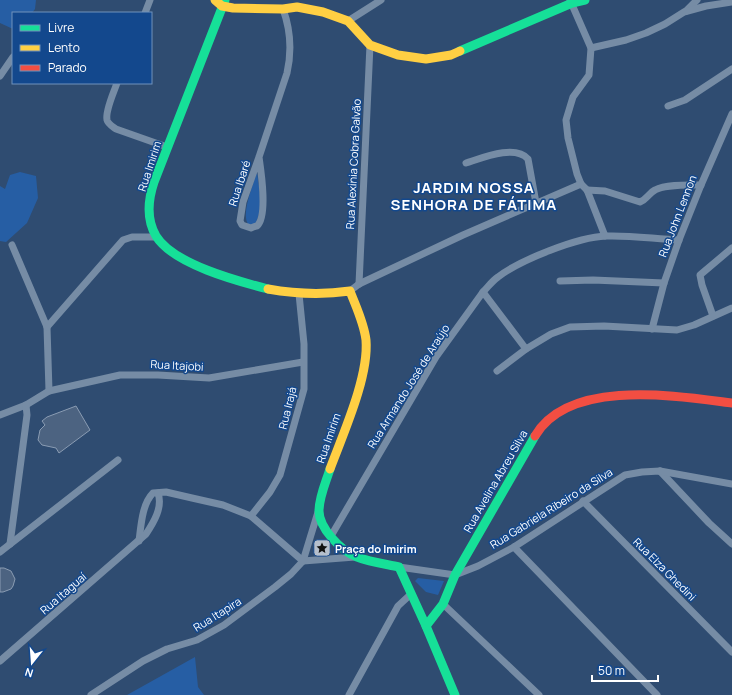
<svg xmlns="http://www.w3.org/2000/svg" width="732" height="695" font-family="Manrope,sans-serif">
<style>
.green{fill:#265ea4}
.building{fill:#4c6381;stroke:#8a9cb3}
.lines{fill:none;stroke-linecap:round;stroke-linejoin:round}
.street{stroke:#768ca5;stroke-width:7}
.fast{stroke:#16e098;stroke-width:9}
.slow{stroke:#ffcf43;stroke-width:9}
.jam{stroke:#f24e42;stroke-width:9}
.labels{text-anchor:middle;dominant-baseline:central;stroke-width:3;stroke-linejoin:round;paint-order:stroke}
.street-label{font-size:11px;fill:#fff;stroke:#13488d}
.poi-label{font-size:11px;font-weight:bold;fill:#fff;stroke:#13488d;text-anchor:start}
.district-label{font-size:15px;font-weight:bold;letter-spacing:1px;fill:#fff;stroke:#13488d}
</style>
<rect width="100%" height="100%" fill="#2f4c71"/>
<g class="green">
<path d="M 0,0 L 36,0 L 35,9 L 32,13 L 13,13 L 13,29 L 0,23 Z"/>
<path d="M 20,172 L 36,176 L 38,198 L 27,223 L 6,242 L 0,241 L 0,186 L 5,189 L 10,175 Z"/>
<path d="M 257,172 C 259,188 264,209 255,224 L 248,224 C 241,214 253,185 257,172 Z"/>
<path d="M 418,578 L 444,581 L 438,595 L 426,592 L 415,581 Z"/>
<path d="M 195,657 L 198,687 L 204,695 L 127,695 Z"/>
</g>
<g class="building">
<path d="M 76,406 L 90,430 L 59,453 L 56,448 L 42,445 L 38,440 L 40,430 L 45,425 L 42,421 L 47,417 Z"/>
<path d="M 0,568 L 4,568 L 11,571 L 15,579 L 13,586 L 11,589 L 3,592 L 0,592 Z"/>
</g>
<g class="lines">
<g class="street">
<path d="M 570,0 L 591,48 L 589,75 L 573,97 L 566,120 L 568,138 L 577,174 L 581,184 L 587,190 L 605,236"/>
<path d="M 686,11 L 697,0"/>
<path d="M 145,13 L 150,0"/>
<path d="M 348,21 L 381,0"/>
<path d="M 591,48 L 626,40 L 646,33 L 665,24 L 684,12 L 706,6 L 732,2"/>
<path d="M 0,76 L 13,57"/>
<path d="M 117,83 C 114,92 105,111 107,120 C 108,124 112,126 116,129 L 167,147"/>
<path d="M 668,106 L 685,100 L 732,69"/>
<path d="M 259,157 C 261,171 268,216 257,226 C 256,226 251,228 251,228 L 242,225 L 240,221 L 243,202 L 259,157 L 287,73 C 292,51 291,31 283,9"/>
<path d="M 466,163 C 482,158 515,144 528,159 L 536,203"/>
<path d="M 587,190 L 605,191 L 640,202 C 647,199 649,193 655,190 C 666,184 688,185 701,185"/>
<path d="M 12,245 L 47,327 L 49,391"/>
<path d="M 560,281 L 593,280 L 664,283"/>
<path d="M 359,284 L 370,45"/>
<path d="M 350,291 L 359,284 L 463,235 L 581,184"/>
<path d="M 483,292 C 488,287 492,281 498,277 C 520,260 578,237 606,236 C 630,235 655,239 679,240"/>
<path d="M 713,316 L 702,285 L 700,275 L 732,248"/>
<path d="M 47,327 L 123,240 L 132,237 L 157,237"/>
<path d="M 652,329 L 664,283 L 679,240 L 701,185 L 732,114"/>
<path d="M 497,371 L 526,349 L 551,334 L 570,327 L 604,326 L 677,330 L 694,325 L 732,308"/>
<path d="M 0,415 L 26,405 L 49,391 L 120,375 L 158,375 L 209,378 L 303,362"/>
<path d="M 660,471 L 709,523 L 732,544"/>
<path d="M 583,501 L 732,652"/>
<path d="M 251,516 L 270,492 L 280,475 L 304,389 L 304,344 L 299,294"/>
<path d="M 331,536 L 436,357 L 483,292 L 526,349"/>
<path d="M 139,541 C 141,526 142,504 153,493 L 166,492 L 192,498 L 223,505 L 251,516 L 303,561"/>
<path d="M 10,544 L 27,415 L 26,405"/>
<path d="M 514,547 L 657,695"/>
<path d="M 0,552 L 118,460"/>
<path d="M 303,561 L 355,557"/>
<path d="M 399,567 L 455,575 L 478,566 L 514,547 L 625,475 L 642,472 L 660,471 L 732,484"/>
<path d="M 443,604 L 539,695"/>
<path d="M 0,661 L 146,534 C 154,522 163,507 158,493"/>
<path d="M 91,695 L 143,661 L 167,649 L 197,640 L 224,625 L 275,587 L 291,574 L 303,561 L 318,512"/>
<path d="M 349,695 L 398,606 L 411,594"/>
</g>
<g class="fast">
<path d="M 225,0 L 154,182 C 148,200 146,219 156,236 C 173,264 237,281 268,289"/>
<path d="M 460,51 L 572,3 L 585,0"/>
<path d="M 330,469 C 326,482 319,497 319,511 C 319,528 341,551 357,557 C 370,562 385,564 399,567 L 426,626 L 455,695"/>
<path d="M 426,626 L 443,604 L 455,575 L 535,436"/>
</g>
<g class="slow">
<path d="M 215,0 L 222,6 L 233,8 L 283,9 L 297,7 L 323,12 L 348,21 L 370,45 L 398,55 L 426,59 L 451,55 L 460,51"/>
<path d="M 268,289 C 296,294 322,295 350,291 C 356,307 364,323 366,340 C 369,377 343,434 330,469"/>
</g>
<path class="jam" d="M 535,436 C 569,378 677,396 732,403"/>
</g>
<defs>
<symbol id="sight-square" viewBox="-11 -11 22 22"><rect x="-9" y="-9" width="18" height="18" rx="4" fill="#b6c0cd" stroke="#13488d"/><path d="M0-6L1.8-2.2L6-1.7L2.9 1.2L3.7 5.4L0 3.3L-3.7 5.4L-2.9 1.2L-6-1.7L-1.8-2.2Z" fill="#111"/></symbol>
</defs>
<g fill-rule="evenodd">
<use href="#sight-square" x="312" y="538" width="20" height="20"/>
</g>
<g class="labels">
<g class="street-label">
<text transform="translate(353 164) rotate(-87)">Rua Alexínia Cobra Galvão</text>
<text transform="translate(149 166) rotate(-72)">Rua Imirim</text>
<text transform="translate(239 183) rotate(-72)">Rua Ibaré</text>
<text transform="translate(677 216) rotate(-69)">Rua John Lennon</text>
<text transform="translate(177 365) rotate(3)">Rua Itajobi</text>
<text transform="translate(408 386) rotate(-58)">Rua Armando José de Araújo</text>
<text transform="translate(287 408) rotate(-76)">Rua Irajá</text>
<text transform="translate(328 438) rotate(-71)">Rua Imirim</text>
<text transform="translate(495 481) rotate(-60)">Rua Avelina Abreu Silva</text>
<text transform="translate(551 508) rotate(-32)">Rua Gabriela Ribeiro da Silva</text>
<text transform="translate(665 569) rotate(45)">Rua Elza Ghedini</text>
<text transform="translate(63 593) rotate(-41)">Rua Itaguaí</text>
<text transform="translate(217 614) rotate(-32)">Rua Itapira</text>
</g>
<g class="poi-label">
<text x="335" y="548">Praça do Imirim</text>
</g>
<g class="district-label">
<text x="474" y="187">JARDIM NOSSA<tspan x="474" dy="17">SENHORA DE FÁTIMA</tspan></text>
</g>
</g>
<rect x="12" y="12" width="140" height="72" fill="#13488d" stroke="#7191bb"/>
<rect x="20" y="25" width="20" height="6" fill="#16e098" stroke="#7191bb"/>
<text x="48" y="32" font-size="12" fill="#ffffff">Livre</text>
<rect x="20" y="45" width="20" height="6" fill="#ffcf43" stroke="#7191bb"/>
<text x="48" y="52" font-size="12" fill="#ffffff">Lento</text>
<rect x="20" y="65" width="20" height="6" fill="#f24e42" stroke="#7191bb"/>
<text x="48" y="72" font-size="12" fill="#ffffff">Parado</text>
<g transform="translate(32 663) rotate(197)" stroke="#13488d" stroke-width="3" paint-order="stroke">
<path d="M0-3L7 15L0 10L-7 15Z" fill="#ffffff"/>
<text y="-6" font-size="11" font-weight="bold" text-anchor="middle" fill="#ffffff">N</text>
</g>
<path d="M592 675v6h66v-6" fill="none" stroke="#ffffff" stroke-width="2"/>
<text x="598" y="675" font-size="12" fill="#ffffff" stroke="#13488d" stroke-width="3" paint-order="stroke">50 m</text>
</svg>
